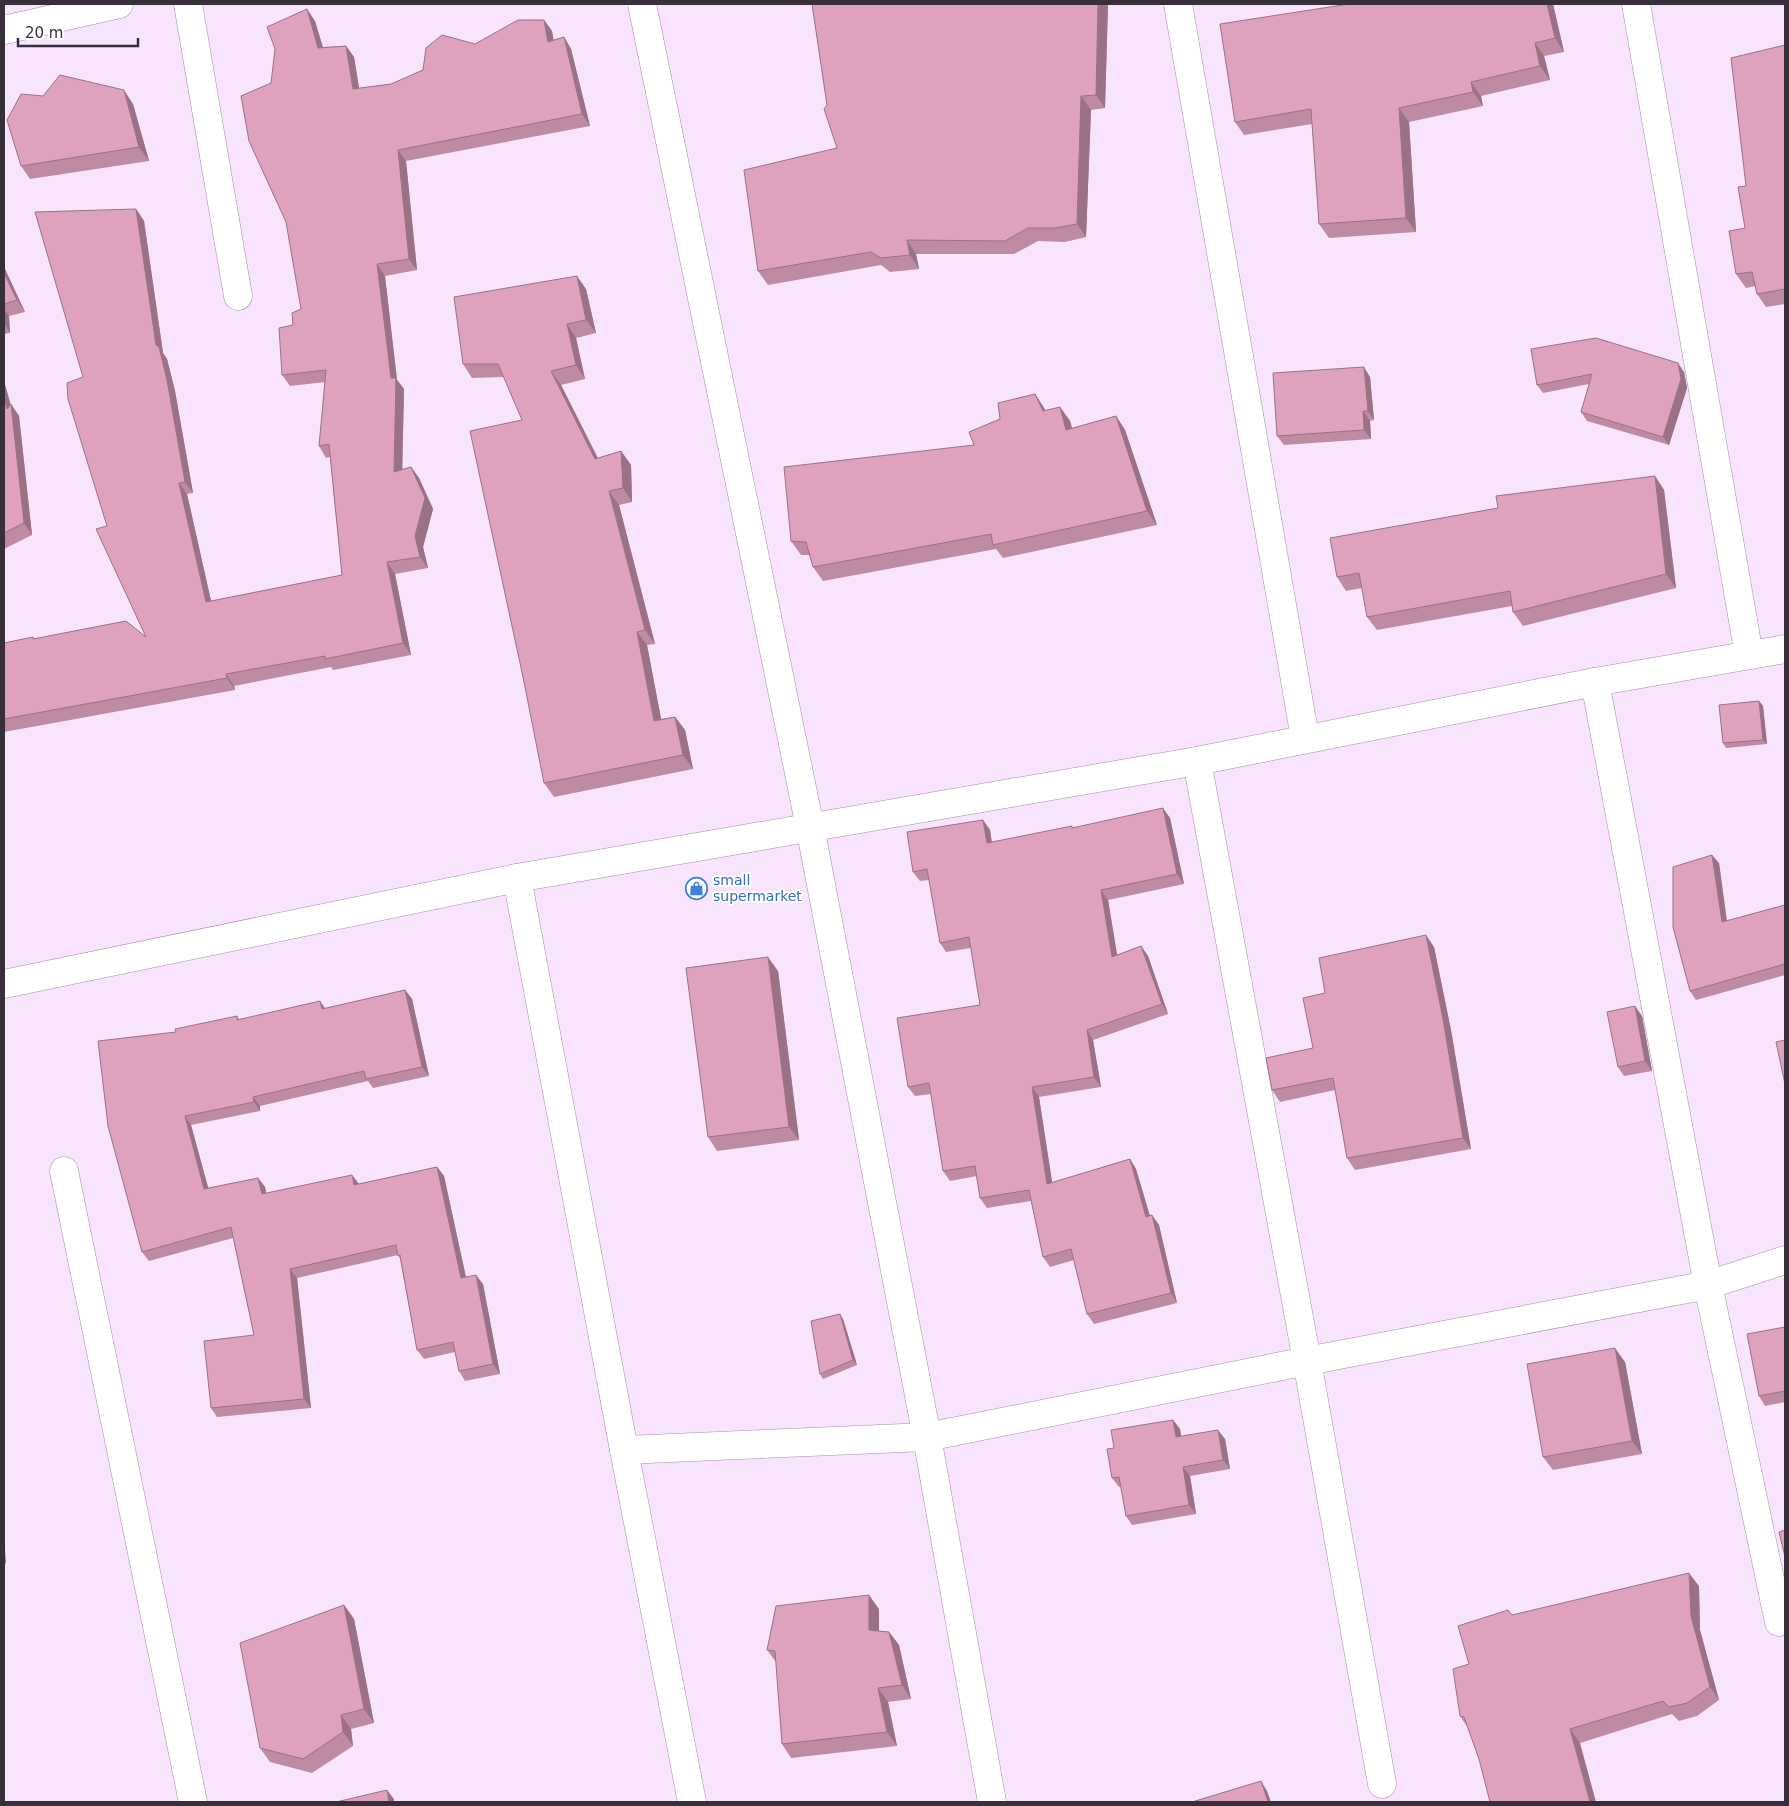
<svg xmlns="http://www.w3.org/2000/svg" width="1789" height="1806" font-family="'DejaVu Sans',sans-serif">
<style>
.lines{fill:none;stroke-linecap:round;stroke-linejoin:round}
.minor-casing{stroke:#a290a7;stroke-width:29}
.minor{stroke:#fff;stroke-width:28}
.wall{fill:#bf8ba3}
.shaded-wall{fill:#9b7185}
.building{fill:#dea2be;stroke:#9b7185}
.labels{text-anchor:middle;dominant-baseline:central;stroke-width:4;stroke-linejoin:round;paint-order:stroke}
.shop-label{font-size:14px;fill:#366cbe;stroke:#fff;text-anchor:start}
</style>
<rect width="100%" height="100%" fill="#f8e4fd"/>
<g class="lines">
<defs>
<g id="minor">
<path d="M 188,4 L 238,296"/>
<path d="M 642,4 L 810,827 L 927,1437 L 992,1802"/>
<path d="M 1178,4 L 1305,738"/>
<path d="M 1636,4 L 1749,655"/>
<path d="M 4,30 L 119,4"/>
<path d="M 1595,682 L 1708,1285 L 1779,1622"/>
<path d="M 1197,761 L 1307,1361 L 1382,1784"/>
<path d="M 517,878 L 624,1450 L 692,1802"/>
<path d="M 4,984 L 517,878 L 1197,761 L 1595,682 L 1785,649"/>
<path d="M 64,1171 L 193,1802"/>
<path d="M 624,1450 L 927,1437 L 1307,1361 L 1708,1285 L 1785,1260"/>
</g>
</defs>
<use href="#minor" class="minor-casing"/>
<use href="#minor" class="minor"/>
</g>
<g class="wall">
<path d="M 812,4 L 1108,4 L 1105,108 L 1091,110 L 1086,237 L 1065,242 L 1038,241 L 1014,254 L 916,254 L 919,269 L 890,272 L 881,265 L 768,285 L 758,271 L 837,148 L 827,105 Z"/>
<path d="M 1553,4 L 1564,52 L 1544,56 L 1550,80 L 1481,96 L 1483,106 L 1409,122 L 1416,232 L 1329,238 L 1319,224 L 1312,124 L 1244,135 L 1235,122 Z"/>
<path d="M 544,20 L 552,31 L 553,40 L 564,37 L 571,49 L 590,126 L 406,161 L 417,270 L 385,276 L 397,380 L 404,389 L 402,469 L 411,467 L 419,478 L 433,509 L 423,547 L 428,568 L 395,574 L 411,655 L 333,670 L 331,667 L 234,686 L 235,690 L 4,732 L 4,643 L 33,637 L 34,639 L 146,637 L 107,526 L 83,377 L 136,209 L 144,221 L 163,353 L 167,359 L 175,391 L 193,493 L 187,494 L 211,601 L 342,575 L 330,457 L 326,458 L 319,446 L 325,382 L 290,386 L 282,375 L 293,325 L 301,309 L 271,83 L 315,21 L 323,47 L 346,46 L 354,57 L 359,88 L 391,84 L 423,70 L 475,44 Z"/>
<path d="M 1785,45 L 1785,304 L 1766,307 L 1757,294 L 1755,286 L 1746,288 L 1736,274 L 1745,228 L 1746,186 Z"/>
<path d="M 133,104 L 149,161 L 30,179 L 21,166 Z"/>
<path d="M 4,267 L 25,312 L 9,316 L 10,333 L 4,334 Z"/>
<path d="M 586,289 L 596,333 L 576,338 L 585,379 L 561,385 L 598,458 L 621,451 L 631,465 L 632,502 L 619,505 L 655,644 L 647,645 L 661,719 L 675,717 L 685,730 L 693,769 L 554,797 L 544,783 L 522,420 L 504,377 L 472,378 L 463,364 Z"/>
<path d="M 1531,349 L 1684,372 L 1687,388 L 1669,445 L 1587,421 L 1581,412 L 1589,384 L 1543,393 L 1537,385 Z"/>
<path d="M 1370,377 L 1374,420 L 1370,421 L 1371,439 L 1284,445 L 1277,436 Z"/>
<path d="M 4,381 L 11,405 L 19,416 L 32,535 L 4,549 Z"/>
<path d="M 1035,394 L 1046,411 L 1060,407 L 1070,421 L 1072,428 L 1116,416 L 1125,430 L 1157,525 L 1003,558 L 996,549 L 823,581 L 813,567 L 810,555 L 801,555 L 791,541 L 974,445 L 1000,419 Z"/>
<path d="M 1655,476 L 1664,490 L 1676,588 L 1523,626 L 1513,612 L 1512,606 L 1377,630 L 1367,617 L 1362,588 L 1346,591 L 1337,577 L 1498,508 Z"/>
<path d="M 1759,701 L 1763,706 L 1767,744 L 1726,748 L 1723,743 Z"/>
<path d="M 1170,818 L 1184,884 L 1108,900 L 1117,955 L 1141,946 L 1148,956 L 1168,1014 L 1093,1040 L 1101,1087 L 1039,1097 L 1052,1183 L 1130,1159 L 1136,1169 L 1150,1216 L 1159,1225 L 1177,1303 L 1094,1324 L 1087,1314 L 1074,1260 L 1050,1267 L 1043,1257 L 1031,1201 L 987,1208 L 980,1198 L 977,1176 L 950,1181 L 943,1171 L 931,1094 L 915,1096 L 908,1087 L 980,1005 L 971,948 L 946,952 L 940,943 L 929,880 L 920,881 L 913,872 L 983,820 L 990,830 L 992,842 L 1073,828 Z"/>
<path d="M 1719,863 L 1727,921 L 1785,905 L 1785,975 L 1696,1000 L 1690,991 Z"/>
<path d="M 1434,947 L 1451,1030 L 1471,1149 L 1355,1170 L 1347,1158 L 1335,1090 L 1280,1102 L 1272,1090 L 1313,1048 L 1325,993 Z"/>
<path d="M 778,971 L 799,1140 L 717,1151 L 708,1137 Z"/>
<path d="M 405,990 L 412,999 L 429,1076 L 373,1088 L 368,1081 L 260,1106 L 260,1111 L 191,1125 L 208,1188 L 258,1178 L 265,1187 L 266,1193 L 359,1184 L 437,1167 L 444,1176 L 466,1277 L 483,1284 L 500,1374 L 465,1381 L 459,1371 L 455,1352 L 424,1359 L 417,1350 L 400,1259 L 398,1255 L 297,1278 L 311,1408 L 217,1417 L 211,1408 L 254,1335 L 233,1238 L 149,1261 L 142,1252 L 176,1032 L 237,1016 L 239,1019 L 325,1009 Z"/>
<path d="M 1642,1016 L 1652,1071 L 1624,1076 L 1618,1067 Z"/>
<path d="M 843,1319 L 857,1365 L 823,1379 L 820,1374 Z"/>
<path d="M 1785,1327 L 1785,1402 L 1765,1406 L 1759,1396 Z"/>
<path d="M 1625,1362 L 1642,1454 L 1553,1470 L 1543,1457 Z"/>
<path d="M 1173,1420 L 1180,1429 L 1181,1436 L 1225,1439 L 1230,1469 L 1190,1476 L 1196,1514 L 1132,1525 L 1126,1516 L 1121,1487 L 1119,1487 L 1112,1478 L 1114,1448 Z"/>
<path d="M 1699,1586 L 1700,1630 L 1719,1700 L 1697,1716 L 1679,1721 L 1672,1714 L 1580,1743 L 1479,1759 L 1468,1728 L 1460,1716 L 1469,1664 L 1512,1615 Z"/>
<path d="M 344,1605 L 354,1619 L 374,1723 L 351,1729 L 353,1746 L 312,1773 L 270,1762 L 260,1748 Z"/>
<path d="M 879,1609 L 879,1631 L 889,1632 L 899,1645 L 911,1699 L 888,1702 L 897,1746 L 791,1758 L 782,1744 L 776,1662 L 767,1650 Z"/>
</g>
<g class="shaded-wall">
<path d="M 1098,4 L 1108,4 L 1105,108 L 1096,95 Z"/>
<path d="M 1547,4 L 1553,4 L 1564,52 L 1555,38 Z"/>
<path d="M 307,9 L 315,21 L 326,59 L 318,48 Z"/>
<path d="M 544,20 L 552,31 L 556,53 L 548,42 Z"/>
<path d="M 564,37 L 571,49 L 590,126 L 582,114 Z"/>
<path d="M 1535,43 L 1544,56 L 1550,80 L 1540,66 Z"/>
<path d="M 346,46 L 354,57 L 361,100 L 353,89 Z"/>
<path d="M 1471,82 L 1481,96 L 1483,106 L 1473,92 Z"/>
<path d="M 124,90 L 133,104 L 149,161 L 139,147 Z"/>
<path d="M 1081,96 L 1091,110 L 1086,237 L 1077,224 Z"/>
<path d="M 1399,108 L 1409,122 L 1416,232 L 1406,218 Z"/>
<path d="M 398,150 L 406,161 L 417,270 L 409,259 Z"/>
<path d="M 136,209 L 144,221 L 163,353 L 167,359 L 175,391 L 193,493 L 185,482 L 156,345 Z"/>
<path d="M 907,240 L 916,254 L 919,269 L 910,255 Z"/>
<path d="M 377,264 L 385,276 L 397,380 L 404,389 L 402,483 L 394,472 L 391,378 Z"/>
<path d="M 4,267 L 25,312 L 17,300 L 4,273 Z"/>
<path d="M 577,276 L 586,289 L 596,333 L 586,320 Z"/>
<path d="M 4,309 L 9,316 L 10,333 L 4,323 Z"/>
<path d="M 567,324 L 576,338 L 585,379 L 576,365 Z"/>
<path d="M 1678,363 L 1684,372 L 1687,388 L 1669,445 L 1663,437 Z"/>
<path d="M 1364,367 L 1370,377 L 1374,420 L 1368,411 Z"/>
<path d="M 551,371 L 561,385 L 605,473 L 595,459 Z"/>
<path d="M 4,381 L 11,407 L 11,404 L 19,416 L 32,535 L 24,523 L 7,409 L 4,397 Z"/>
<path d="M 1035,394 L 1044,408 L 1053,425 L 1043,411 Z"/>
<path d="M 1060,407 L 1070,421 L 1076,444 L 1066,430 Z"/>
<path d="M 1363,411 L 1370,421 L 1371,439 L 1364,430 Z"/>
<path d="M 1116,416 L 1125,430 L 1157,525 L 1147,511 Z"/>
<path d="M 621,451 L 631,465 L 632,502 L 623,488 Z"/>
<path d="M 411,467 L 419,478 L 433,509 L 423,547 L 428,568 L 420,557 L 415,536 Z"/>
<path d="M 1655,476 L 1664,490 L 1676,588 L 1666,574 Z"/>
<path d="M 179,483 L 187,494 L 214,614 L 206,602 Z"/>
<path d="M 609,491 L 619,505 L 655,644 L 645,630 Z"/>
<path d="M 387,562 L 395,574 L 411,655 L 403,643 Z"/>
<path d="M 637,632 L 647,645 L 664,734 L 654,721 Z"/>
<path d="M 226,674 L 234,686 L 235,690 L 227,678 Z"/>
<path d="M 1759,701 L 1763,706 L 1767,744 L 1763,740 Z"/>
<path d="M 675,717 L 685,730 L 693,769 L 683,755 Z"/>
<path d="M 1163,808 L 1170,818 L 1184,884 L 1177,874 Z"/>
<path d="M 983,820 L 990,830 L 993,853 L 987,843 Z"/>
<path d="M 1712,855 L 1719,863 L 1728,931 L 1722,922 Z"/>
<path d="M 1101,890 L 1108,900 L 1119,966 L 1112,957 Z"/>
<path d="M 1426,935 L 1434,947 L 1451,1030 L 1471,1149 L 1463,1138 Z"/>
<path d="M 1141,946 L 1148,956 L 1168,1014 L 1162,1004 Z"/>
<path d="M 768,957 L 778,971 L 799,1140 L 789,1127 Z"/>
<path d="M 405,990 L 412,999 L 429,1076 L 422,1067 Z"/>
<path d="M 320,1001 L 327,1011 L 322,1009 Z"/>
<path d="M 1635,1006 L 1642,1016 L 1652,1071 L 1645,1061 Z"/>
<path d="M 1087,1030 L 1093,1040 L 1101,1087 L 1094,1077 Z"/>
<path d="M 1032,1087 L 1039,1097 L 1054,1194 L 1047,1184 Z"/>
<path d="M 253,1097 L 260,1106 L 260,1111 L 254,1102 Z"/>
<path d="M 185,1116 L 191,1125 L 211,1198 L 204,1189 Z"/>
<path d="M 1130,1159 L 1136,1169 L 1153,1227 L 1146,1217 Z"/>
<path d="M 437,1167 L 444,1176 L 468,1287 L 461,1278 Z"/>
<path d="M 352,1175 L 359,1184 L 354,1185 Z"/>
<path d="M 258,1178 L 265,1187 L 268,1204 L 262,1194 Z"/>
<path d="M 1152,1215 L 1159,1225 L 1177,1303 L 1171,1293 Z"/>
<path d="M 290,1269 L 297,1278 L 311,1408 L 304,1399 Z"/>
<path d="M 476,1275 L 483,1284 L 500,1374 L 493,1364 Z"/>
<path d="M 840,1314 L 843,1319 L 857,1365 L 853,1360 Z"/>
<path d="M 1615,1348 L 1625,1362 L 1642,1454 L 1632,1441 Z"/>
<path d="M 1173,1420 L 1180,1429 L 1183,1447 L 1176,1437 Z"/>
<path d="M 1218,1430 L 1225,1439 L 1230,1469 L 1223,1460 Z"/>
<path d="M 1183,1467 L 1190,1476 L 1196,1514 L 1189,1505 Z"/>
<path d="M 4,1534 L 6,1564 L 4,1561 Z"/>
<path d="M 1689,1573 L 1699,1586 L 1700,1630 L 1719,1700 L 1710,1687 L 1691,1616 Z"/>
<path d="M 869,1595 L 879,1609 L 879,1644 L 869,1630 Z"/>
<path d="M 344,1605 L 354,1619 L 374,1723 L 364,1709 Z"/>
<path d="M 889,1632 L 899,1645 L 911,1699 L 902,1685 Z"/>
<path d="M 878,1688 L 888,1702 L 897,1746 L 887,1732 Z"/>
<path d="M 341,1715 L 351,1729 L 353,1746 L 343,1732 Z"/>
<path d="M 1570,1729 L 1580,1743 L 1596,1802 L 1590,1802 Z"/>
<path d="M 1261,1781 L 1267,1791 L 1271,1802 L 1268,1802 Z"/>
<path d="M 387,1790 L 394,1799 L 394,1802 L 389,1802 Z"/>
</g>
<g class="building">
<path d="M 812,4 L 1098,4 L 1096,95 L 1081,96 L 1077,224 L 1055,228 L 1028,228 L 1005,241 L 907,240 L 910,255 L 881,258 L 871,252 L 758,271 L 744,170 L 837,148 L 824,109 L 827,105 Z"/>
<path d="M 1349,4 L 1547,4 L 1555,38 L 1535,43 L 1540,66 L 1471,82 L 1473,92 L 1399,108 L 1406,218 L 1319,224 L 1311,109 L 1235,122 L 1220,24 Z"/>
<path d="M 307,9 L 318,48 L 346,46 L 353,89 L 391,84 L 423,70 L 426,48 L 442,35 L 475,44 L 518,20 L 544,20 L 548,42 L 564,37 L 582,114 L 398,150 L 409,259 L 377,264 L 391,378 L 396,378 L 394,472 L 411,467 L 425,498 L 415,536 L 420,557 L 387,562 L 403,643 L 325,659 L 325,656 L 226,674 L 227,678 L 4,719 L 4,643 L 33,637 L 33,639 L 126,621 L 146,637 L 96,529 L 107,526 L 68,399 L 67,383 L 83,377 L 35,212 L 136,209 L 156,345 L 159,347 L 167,380 L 185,482 L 179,483 L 206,602 L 342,575 L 329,444 L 319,446 L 326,370 L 282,375 L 279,328 L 293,325 L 292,313 L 301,309 L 286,222 L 249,141 L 241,96 L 271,83 L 275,49 L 267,27 Z"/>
<path d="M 1785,45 L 1785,289 L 1757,294 L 1752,272 L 1736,274 L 1729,231 L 1745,228 L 1738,187 L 1746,186 L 1731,58 Z"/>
<path d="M 60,75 L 124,90 L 139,147 L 21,166 L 7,120 L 21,94 L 43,96 Z"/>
<path d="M 4,273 L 17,300 L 4,304 Z"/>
<path d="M 577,276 L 586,320 L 567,324 L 576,365 L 551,371 L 595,459 L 621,451 L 623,488 L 609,491 L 645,630 L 637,632 L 654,721 L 675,717 L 683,755 L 544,783 L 523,677 L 470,431 L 522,420 L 498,364 L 463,364 L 454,297 Z"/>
<path d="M 1596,338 L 1678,363 L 1681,379 L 1663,437 L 1581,412 L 1592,374 L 1537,385 L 1531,349 Z"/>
<path d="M 1364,367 L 1368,411 L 1363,411 L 1364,430 L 1277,436 L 1273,373 Z"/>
<path d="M 1035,394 L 1043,411 L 1060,407 L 1066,430 L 1116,416 L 1147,511 L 993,545 L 991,534 L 813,567 L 806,542 L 791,541 L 784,467 L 974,445 L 969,432 L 1000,419 L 998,403 Z"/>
<path d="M 4,397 L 7,409 L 11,404 L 24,523 L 4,533 Z"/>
<path d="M 1655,476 L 1666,574 L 1513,612 L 1510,591 L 1367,617 L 1359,573 L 1337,577 L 1330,538 L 1498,508 L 1496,496 Z"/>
<path d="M 1759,701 L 1763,740 L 1723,743 L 1719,705 Z"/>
<path d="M 1163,808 L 1177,874 L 1101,890 L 1112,957 L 1141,946 L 1162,1004 L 1087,1030 L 1094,1077 L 1032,1087 L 1047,1184 L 1130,1159 L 1146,1217 L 1152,1215 L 1171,1293 L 1087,1314 L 1071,1249 L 1043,1257 L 1029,1190 L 980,1198 L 975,1166 L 943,1171 L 929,1083 L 908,1087 L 897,1018 L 980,1005 L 969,937 L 940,943 L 927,869 L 913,872 L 907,832 L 983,820 L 987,843 L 1072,826 L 1072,828 Z"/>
<path d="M 1712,855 L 1722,922 L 1785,905 L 1785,964 L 1690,991 L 1673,927 L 1673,867 Z"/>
<path d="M 1426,935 L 1443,1019 L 1463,1138 L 1347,1158 L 1333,1078 L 1272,1090 L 1266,1058 L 1313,1048 L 1303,998 L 1325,993 L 1319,958 Z"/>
<path d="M 768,957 L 789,1127 L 708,1137 L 686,968 Z"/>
<path d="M 405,990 L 422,1067 L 366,1079 L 364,1071 L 253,1097 L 254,1102 L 185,1116 L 204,1189 L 258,1178 L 262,1194 L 352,1175 L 354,1185 L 437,1167 L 461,1278 L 476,1275 L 493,1364 L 459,1371 L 453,1342 L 417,1350 L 400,1255 L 398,1256 L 396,1245 L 290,1269 L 304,1399 L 211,1408 L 204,1341 L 254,1335 L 231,1227 L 142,1252 L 108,1126 L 98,1041 L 176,1032 L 175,1029 L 237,1016 L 237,1020 L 320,1001 L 322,1009 Z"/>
<path d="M 1635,1006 L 1645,1061 L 1618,1067 L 1607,1012 Z"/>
<path d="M 1785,1040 L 1785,1084 L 1776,1042 Z"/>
<path d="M 840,1314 L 853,1360 L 820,1374 L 811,1321 Z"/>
<path d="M 1785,1327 L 1785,1391 L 1759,1396 L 1747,1334 Z"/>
<path d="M 1615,1348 L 1632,1441 L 1543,1457 L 1527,1364 Z"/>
<path d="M 1173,1420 L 1176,1437 L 1218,1430 L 1223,1460 L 1183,1467 L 1189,1505 L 1126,1516 L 1119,1477 L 1112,1478 L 1107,1449 L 1114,1448 L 1111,1430 Z"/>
<path d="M 1785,1530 L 1785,1557 L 1779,1532 Z"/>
<path d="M 1689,1573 L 1691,1616 L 1710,1687 L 1687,1703 L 1669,1707 L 1663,1701 L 1570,1729 L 1590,1802 L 1490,1802 L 1479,1759 L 1464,1717 L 1460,1716 L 1453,1669 L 1469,1664 L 1458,1626 L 1508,1610 L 1512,1615 Z"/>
<path d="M 869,1595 L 869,1630 L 889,1632 L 902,1685 L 878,1688 L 887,1732 L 782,1744 L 775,1651 L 767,1650 L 776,1606 Z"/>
<path d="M 344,1605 L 364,1709 L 341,1715 L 343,1732 L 303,1759 L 260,1748 L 240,1643 Z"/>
<path d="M 1261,1781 L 1268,1802 L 1192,1802 Z"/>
<path d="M 387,1790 L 389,1802 L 336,1802 Z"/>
</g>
<defs>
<symbol id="shop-ring" viewBox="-11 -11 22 22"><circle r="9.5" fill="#fff" stroke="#3f7fe0" stroke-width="1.5"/><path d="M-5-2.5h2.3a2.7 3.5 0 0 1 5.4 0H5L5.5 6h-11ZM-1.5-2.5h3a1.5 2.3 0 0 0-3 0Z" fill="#3f7fe0"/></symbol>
</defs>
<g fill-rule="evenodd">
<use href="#shop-ring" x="684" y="876" width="25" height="25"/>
</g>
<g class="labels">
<g class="shop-label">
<text x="713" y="880">small<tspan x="713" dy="16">supermarket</tspan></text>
</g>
</g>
<rect width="1789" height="1806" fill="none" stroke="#372f39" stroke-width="10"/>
<path d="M18 38v8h120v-8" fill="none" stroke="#372f39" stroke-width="2.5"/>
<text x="25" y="38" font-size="15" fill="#372f39" stroke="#ffffff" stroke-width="4" paint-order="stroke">20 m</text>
</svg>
